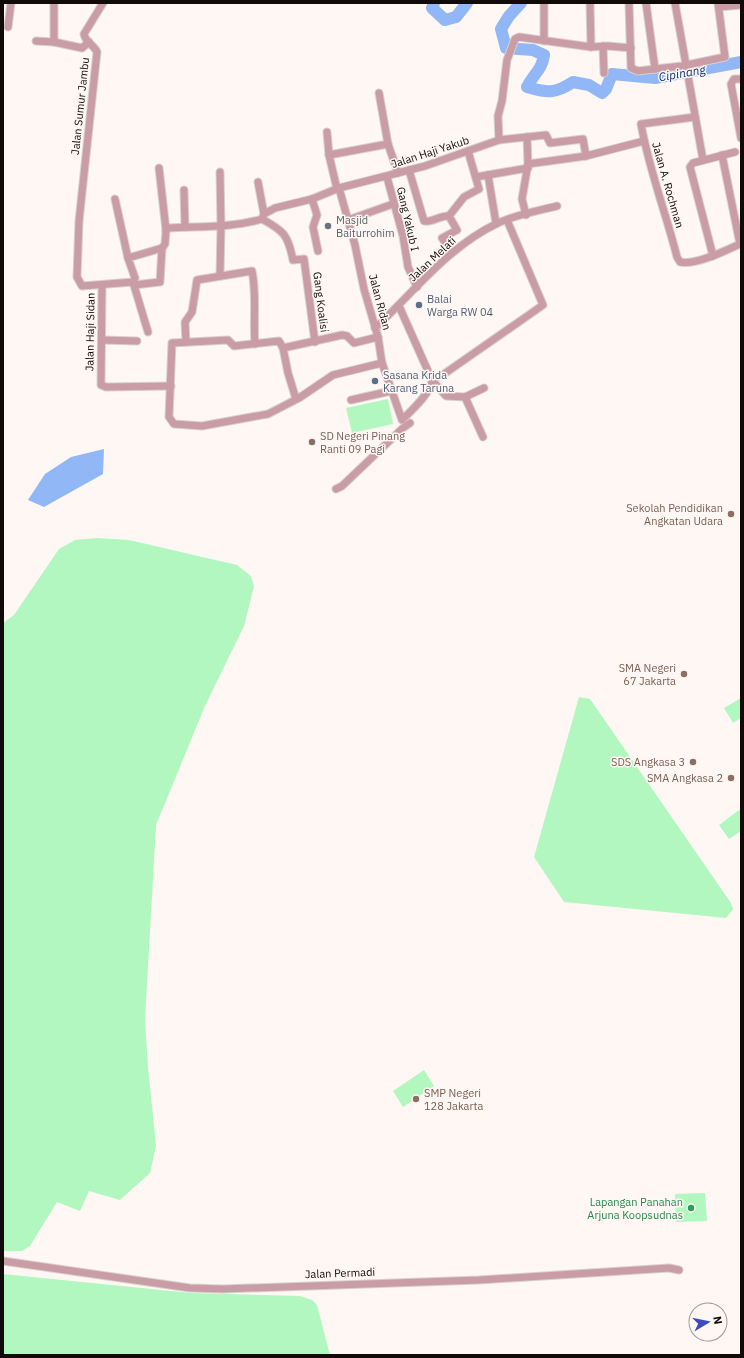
<svg xmlns="http://www.w3.org/2000/svg" width="744" height="1358" font-family="'IBM Plex Sans',sans-serif">
<style>
.green{fill:#b2f7c0}
.water{fill:#92b7f7}
.lines{fill:none;stroke-linecap:round;stroke-linejoin:round}
.river{stroke:#92b7f7;stroke-width:12}
.minor-casing{stroke:#d8d1cd;stroke-width:9}
.minor{stroke:#ca9ca6;stroke-width:7}
.worship-dot{fill:#6b7280;stroke:#fef7f3;stroke-width:1.5}
.service-dot{fill:#5c6f8a;stroke:#fef7f3;stroke-width:1.5}
.education-dot{fill:#8d6e63;stroke:#fef7f3;stroke-width:1.5}
.leisure-dot{fill:#2e9e5b;stroke:#fef7f3;stroke-width:1.5}
.labels{text-anchor:middle;dominant-baseline:central;stroke-width:3;stroke-linejoin:round;paint-order:stroke}
.street-label{font-size:11px;fill:#100b08;stroke:#fef7f3}
.worship-label{font-size:11px;fill:#5b616d;stroke:#fef7f3;text-anchor:start}
.service-label{font-size:11px;fill:#4e5e75;stroke:#fef7f3;text-anchor:start}
.education-label{font-size:11px;fill:#785e54;stroke:#fef7f3;text-anchor:end}
.leisure-label{font-size:11px;fill:#27864d;stroke:#fef7f3;text-anchor:end}
.water-label{font-size:12px;font-style:italic;fill:#0b3075;stroke:#fef7f3}
</style>
<rect width="100%" height="100%" fill="#fef7f3"/>
<g class="green">
<path d="M 388,399 L 393,424 L 352,433 L 346,408 Z"/>
<path d="M 97,538 L 129,540 L 237,565 L 251,576 L 254,586 L 244,626 L 205,706 L 156,825 L 145,1019 L 148,1067 L 156,1146 L 150,1173 L 120,1200 L 89,1191 L 80,1211 L 57,1202 L 30,1246 L 22,1251 L 3,1251 L 3,623 L 14,615 L 59,549 L 75,540 Z"/>
<path d="M 579,697 L 590,699 L 731,903 L 733,909 L 726,918 L 564,902 L 534,857 Z"/>
<path d="M 741,698 L 741,718 L 733,723 L 724,708 Z"/>
<path d="M 739,810 L 741,813 L 741,831 L 729,839 L 719,825 Z"/>
<path d="M 424,1070 L 434,1086 L 403,1107 L 393,1091 Z"/>
<path d="M 705,1193 L 707,1221 L 676,1222 L 675,1194 Z"/>
<path d="M 3,1274 L 191,1293 L 300,1296 L 312,1300 L 317,1305 L 330,1355 L 3,1355 Z"/>
</g>
<path class="water" d="M 104,449 L 103,474 L 44,507 L 28,500 L 45,474 L 71,457 Z"/>
<g class="lines">
<g class="river">
<path d="M 434,3 L 432,8 L 445,20 L 456,17 L 467,3"/>
<path d="M 521,3 L 509,16 L 501,29 L 506,48 L 533,50 L 544,55 C 542,70 534,73 527,87 C 547,93 555,94 573,82 L 589,85 L 602,93 L 606,89 L 612,74 L 655,78 L 741,62"/>
</g>
<defs>
<g id="minor">
<path d="M 103,3 L 84,34 C 85,42 94,45 97,52 L 79,221 L 77,277 L 82,286 L 133,282 L 135,278 L 128,258 L 162,248 L 165,244 L 166,230 L 169,228 C 200,226 231,228 262,219 L 264,214 L 275,208 L 312,199 L 339,188 L 425,166 L 499,140 L 546,135 L 550,143 L 583,139 L 586,156"/>
<path d="M 629,3 L 631,68 L 638,71 L 655,69"/>
<path d="M 646,3 L 655,69 L 682,66 L 725,57 L 718,3"/>
<path d="M 675,3 L 703,160"/>
<path d="M 719,7 L 741,5"/>
<path d="M 8,27 L 11,3"/>
<path d="M 36,41 L 54,42 L 82,48 L 89,42"/>
<path d="M 544,41 L 544,3"/>
<path d="M 54,42 L 54,3"/>
<path d="M 603,46 L 604,73"/>
<path d="M 591,47 L 608,46 L 631,48"/>
<path d="M 741,79 L 734,79 L 731,84 L 741,138"/>
<path d="M 379,93 L 388,144 L 398,173"/>
<path d="M 695,117 L 641,124 C 649,170 666,213 677,257 L 680,262 C 695,266 727,250 740,244 L 722,155"/>
<path d="M 327,132 L 329,155 L 337,189"/>
<path d="M 499,140 L 498,116 L 502,101 L 507,60 L 515,39 L 519,37 L 591,47 L 590,3"/>
<path d="M 329,155 L 388,144"/>
<path d="M 528,164 L 586,156 L 644,141"/>
<path d="M 159,168 L 166,230"/>
<path d="M 409,170 L 424,221 C 432,223 440,215 449,216"/>
<path d="M 488,175 L 496,223"/>
<path d="M 387,177 L 403,236 L 408,267 L 417,287"/>
<path d="M 476,177 L 528,168"/>
<path d="M 258,182 L 264,214"/>
<path d="M 339,188 L 355,245 L 364,289 L 378,337 L 382,363 L 402,420 C 411,411 432,392 432,380"/>
<path d="M 184,190 L 185,227"/>
<path d="M 115,199 L 128,258"/>
<path d="M 312,199 L 317,215 L 313,227 L 318,251"/>
<path d="M 526,215 L 522,199 L 528,164 L 527,137"/>
<path d="M 449,216 L 464,197 L 479,189 L 468,151"/>
<path d="M 449,216 L 457,230 L 442,238 L 452,253"/>
<path d="M 262,219 C 284,231 288,235 293,260 L 304,259 L 315,342"/>
<path d="M 348,220 L 393,204"/>
<path d="M 713,256 L 690,167 L 693,163 L 735,152"/>
<path d="M 220,276 L 221,226 L 220,172"/>
<path d="M 133,282 L 148,332"/>
<path d="M 134,285 L 160,282 L 162,248"/>
<path d="M 102,286 L 101,385 L 106,387 L 171,386"/>
<path d="M 399,306 L 432,380 L 446,396 L 465,397 L 484,388"/>
<path d="M 375,328 C 414,292 448,247 496,224 C 514,215 538,211 557,206"/>
<path d="M 378,337 L 354,343 L 347,336 L 342,335 L 283,348 L 279,341 L 234,346 L 228,340 L 172,343 L 169,417 L 174,424 L 202,426 L 268,414 L 299,398 L 333,375 L 382,363"/>
<path d="M 102,340 L 137,341"/>
<path d="M 186,342 L 185,322 L 192,312 L 197,280 L 252,271 C 257,295 253,320 255,344"/>
<path d="M 283,348 L 288,373 L 296,399"/>
<path d="M 432,380 L 444,374 L 543,305 L 507,220"/>
<path d="M 465,397 L 483,437"/>
<path d="M 351,400 L 391,391"/>
<path d="M 336,489 L 342,486 L 403,428 L 410,423"/>
<path d="M 3,1261 L 190,1288 L 223,1289 L 479,1280 L 669,1268 L 679,1270"/>
</g>
</defs>
<use href="#minor" class="minor-casing"/>
<use href="#minor" class="minor"/>
</g>
<circle class="worship-dot" cx="328" cy="226" r="4"/>
<g class="service-dot">
<circle cx="419" cy="305" r="4"/>
<circle cx="375" cy="381" r="4"/>
</g>
<g class="education-dot">
<circle cx="312" cy="442" r="4"/>
<circle cx="731" cy="514" r="4"/>
<circle cx="684" cy="674" r="4"/>
<circle cx="693" cy="762" r="4"/>
<circle cx="731" cy="778" r="4"/>
<circle cx="416" cy="1099" r="4"/>
</g>
<circle class="leisure-dot" cx="691" cy="1208" r="4"/>
<g class="labels">
<g class="street-label">
<text transform="translate(80 106) rotate(-84)">Jalan Sumur Jambu</text>
<text transform="translate(430 152) rotate(-18)">Jalan Haji Yakub</text>
<text transform="translate(668 185) rotate(74)">Jalan A. Rochman</text>
<text transform="translate(408 219) rotate(77)">Gang Yakub I</text>
<text transform="translate(432 259) rotate(-43)">Jalan Melati</text>
<text transform="translate(321 302) rotate(83)">Gang Koalisi</text>
<text transform="translate(380 302) rotate(75)">Jalan Ridan</text>
<text transform="translate(90 332) rotate(-89)">Jalan Haji Sidan</text>
<text transform="translate(340 1273) rotate(-2)">Jalan Permadi</text>
</g>
<g class="worship-label">
<text x="336" y="220">Masjid<tspan x="336" dy="13">Baiturrohim</tspan></text>
</g>
<g class="service-label">
<text x="427" y="299">Balai<tspan x="427" dy="13">Warga RW 04</tspan></text>
<text x="383" y="375">Sasana Krida<tspan x="383" dy="13">Karang Taruna</tspan></text>
</g>
<g class="education-label">
<text x="320" y="436" text-anchor="start">SD Negeri Pinang<tspan x="320" dy="13">Ranti 09 Pagi</tspan></text>
<text x="723" y="508">Sekolah Pendidikan<tspan x="723" dy="13">Angkatan Udara</tspan></text>
<text x="676" y="668">SMA Negeri<tspan x="676" dy="13">67 Jakarta</tspan></text>
<text x="685" y="762">SDS Angkasa 3</text>
<text x="723" y="778">SMA Angkasa 2</text>
<text x="424" y="1093" text-anchor="start">SMP Negeri<tspan x="424" dy="13">128 Jakarta</tspan></text>
</g>
<g class="leisure-label">
<text x="683" y="1202">Lapangan Panahan<tspan x="683" dy="13">Arjuna Koopsudnas</tspan></text>
</g>
<g class="water-label">
<text transform="translate(682 73) rotate(-10)">Cipinang</text>
</g>
</g>
<rect width="744" height="1358" fill="none" stroke="#100b08" stroke-width="8"/>
<g transform="translate(708 1322) rotate(80)"><circle r="19" fill="#fef7f3" stroke="#9f9995"/>
<path d="M0-3L7 15L0 10L-7 15Z" fill="#3f4cc0"/>
<text y="-6" font-size="11" font-weight="bold" text-anchor="middle" fill="#100b08">N</text>
</g>
</svg>
